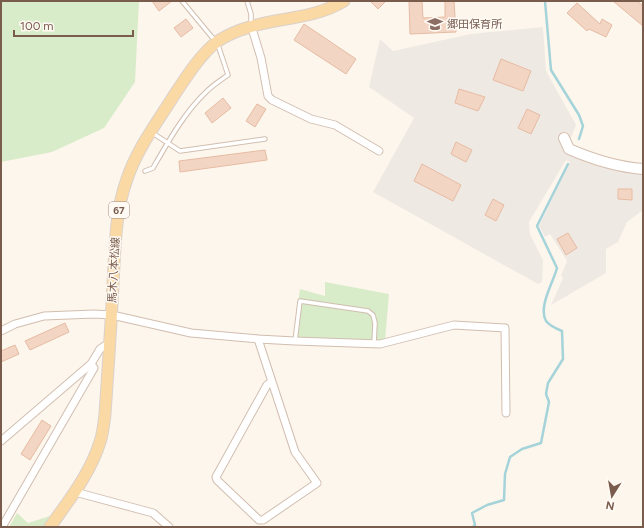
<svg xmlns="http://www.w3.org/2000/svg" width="644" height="528" font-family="Figtree,'Noto Sans JP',sans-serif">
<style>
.industrial{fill:#efe9e4}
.green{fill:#d8ecc9}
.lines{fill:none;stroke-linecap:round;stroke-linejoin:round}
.stream{stroke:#a5d3da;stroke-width:2.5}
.building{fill:#f3d5c3;stroke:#e6bba3}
.lane-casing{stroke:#d1beb0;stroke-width:5.5}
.street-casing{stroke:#d1beb0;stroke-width:9}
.secondary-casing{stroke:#d6c0b0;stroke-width:12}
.primary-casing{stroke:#dad1cd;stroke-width:13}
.lane{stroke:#fff;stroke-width:3.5}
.street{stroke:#fff;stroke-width:7}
.secondary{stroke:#fff;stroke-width:10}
.primary{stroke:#fbd9a5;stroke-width:11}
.labels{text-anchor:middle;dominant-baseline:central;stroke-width:3;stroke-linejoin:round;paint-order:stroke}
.shield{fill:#fffaf3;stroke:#a28b7f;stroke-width:1}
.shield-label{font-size:10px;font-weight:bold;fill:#7a5c4d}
.education-label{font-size:11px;fill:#785e54;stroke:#fffaf3;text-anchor:start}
.street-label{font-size:11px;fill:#7a5c4d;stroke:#fffaf3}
</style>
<rect width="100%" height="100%" fill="#fdf6ec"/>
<path class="industrial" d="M 543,27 L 546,71 L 576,125 L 570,140 L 571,145 L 604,156 L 624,161 L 643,163 L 643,210 L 627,222 L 618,242 L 606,249 L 606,273 L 551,305 L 563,278 L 561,276 L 567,261 L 550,234 L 545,237 L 539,226 L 570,162 L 566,160 L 529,222 L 530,234 L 543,260 L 542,282 L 538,284 L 373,192 L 414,118 L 369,87 L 380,39 L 393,51 L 471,34 Z"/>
<g class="green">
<path d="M 1,1 L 139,1 L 135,82 L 104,128 L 52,152 L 1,162 Z"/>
<path d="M 325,282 L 389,294 L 385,340 L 371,342 L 293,338 L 300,289 L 325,296 Z"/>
<path d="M 17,513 L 28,523 L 50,516 L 43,527 L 9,527 Z"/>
</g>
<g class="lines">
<g class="stream">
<path d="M 545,1 L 551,70 L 579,115 L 583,126 L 579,139"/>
<path d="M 473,527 L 475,525 L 472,513 L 487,505 L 504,500 L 505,474 L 510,457 L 522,449 L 541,443 L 549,402 L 546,394 L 548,383 L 563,359 L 562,331 C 557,329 549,325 546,321 C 538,307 553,283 557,268 L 537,226 L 568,164"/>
</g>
</g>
<g class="building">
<path d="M 152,1 L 172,1 L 159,11 Z"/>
<path d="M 370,1 L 386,1 L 378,9 Z"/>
<path d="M 409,1 L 422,1 L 423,18 L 445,17 L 445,1 L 454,1 L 456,32 L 410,34 Z"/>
<path d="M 613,1 L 637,1 L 643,6 L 643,26 Z"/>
<path d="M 577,3 L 600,24 L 602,19 L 612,25 L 606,37 L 589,29 L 587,31 L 567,13 Z"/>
<path d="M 186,19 L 193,28 L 181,37 L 174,28 Z"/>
<path d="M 304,24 L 356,59 L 346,74 L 294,40 Z"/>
<path d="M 501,59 L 531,71 L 523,91 L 493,80 Z"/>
<path d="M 459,89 L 485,97 L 478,111 L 455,103 Z"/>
<path d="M 223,98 L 231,108 L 212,123 L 205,113 Z"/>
<path d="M 257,104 L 266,109 L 255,127 L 246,121 Z"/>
<path d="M 527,109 L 540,115 L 531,134 L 518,128 Z"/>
<path d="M 456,142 L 472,150 L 466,162 L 451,154 Z"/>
<path d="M 265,150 L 267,160 L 180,172 L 179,161 Z"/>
<path d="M 422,164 L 461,185 L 453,201 L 414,181 Z"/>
<path d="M 618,189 L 632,189 L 632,200 L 618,199 Z"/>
<path d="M 493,199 L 504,205 L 496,221 L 485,215 Z"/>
<path d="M 568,233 L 577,248 L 566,255 L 557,239 Z"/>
<path d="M 65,323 L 69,332 L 30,350 L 25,341 Z"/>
<path d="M 15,345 L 19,354 L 1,362 L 1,351 Z"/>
<path d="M 42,420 L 51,426 L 30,460 L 21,454 Z"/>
</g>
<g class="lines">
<defs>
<g id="lane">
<path d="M 247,1 L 251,14 L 251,25"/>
<path d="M 151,132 L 180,151 L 265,139"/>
<path d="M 145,171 L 153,168 C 168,142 184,113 206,92 C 213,85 221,80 228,75 L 217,42 L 211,36 L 182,1"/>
<path d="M 295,341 L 300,301 L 368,311 L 373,315 L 375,323 L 374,344"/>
</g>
<g id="street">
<path d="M 251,25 L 261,58 L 268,96 L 272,100 L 311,119 L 335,125 L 379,151"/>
<path d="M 1,331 L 15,324 L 44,316 L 94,314 L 112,315 L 191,333 L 258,339 L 295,341 L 380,344 L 454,325 L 505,328 L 506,413"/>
<path d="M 258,339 L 295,452 L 317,483 L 263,520 L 259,520 L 217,480 L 216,477 L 267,385 L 271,382"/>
<path d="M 1,441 L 91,364 L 100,349 L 109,343"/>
<path d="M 75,492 L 153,513 L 169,527"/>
<path d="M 2,527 L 94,368 L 91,364"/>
</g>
<path id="secondary" d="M 564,138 L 569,149 C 592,159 617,167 643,169"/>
<path id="primary" d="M 50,527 C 69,500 90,474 100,442 C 103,433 104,423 105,414 C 108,370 111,327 113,284 C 115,249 115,212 127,179 C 137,149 156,124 173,97 C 184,80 202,52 218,41 C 258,15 306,24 344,1"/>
</defs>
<use href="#lane" class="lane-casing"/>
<use href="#street" class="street-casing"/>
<use href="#secondary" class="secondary-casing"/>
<use href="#primary" class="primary-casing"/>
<use href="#lane" class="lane"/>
<use href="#street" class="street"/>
<use href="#secondary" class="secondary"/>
<use href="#primary" class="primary"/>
</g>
<defs>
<symbol id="school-bare" viewBox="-9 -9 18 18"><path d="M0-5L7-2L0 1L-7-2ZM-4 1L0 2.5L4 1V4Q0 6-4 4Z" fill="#8d6e63" stroke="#fffaf3" stroke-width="2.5" paint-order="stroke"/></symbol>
</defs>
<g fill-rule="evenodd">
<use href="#school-bare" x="424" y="13" width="22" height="22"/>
</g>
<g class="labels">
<rect class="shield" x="109" y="202" width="20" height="16" rx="3"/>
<g class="shield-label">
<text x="119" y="210">67</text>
</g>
<g class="education-label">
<text x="447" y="24">郷田保育所</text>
</g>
<g class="street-label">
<text transform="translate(114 270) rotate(-87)">馬木八本松線</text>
</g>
</g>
<rect width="644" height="528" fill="none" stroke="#7a5c4d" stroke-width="4"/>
<g transform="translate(612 496) rotate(191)" stroke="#fffaf3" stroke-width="3" paint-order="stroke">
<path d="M0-3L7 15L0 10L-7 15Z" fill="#7a5c4d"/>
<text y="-6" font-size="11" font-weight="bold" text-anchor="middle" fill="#7a5c4d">N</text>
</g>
<path d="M14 30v6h119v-6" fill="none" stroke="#7a5c4d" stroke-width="2"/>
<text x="20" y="30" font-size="12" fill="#7a5c4d" stroke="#fffaf3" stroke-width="3" paint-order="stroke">100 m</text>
</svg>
